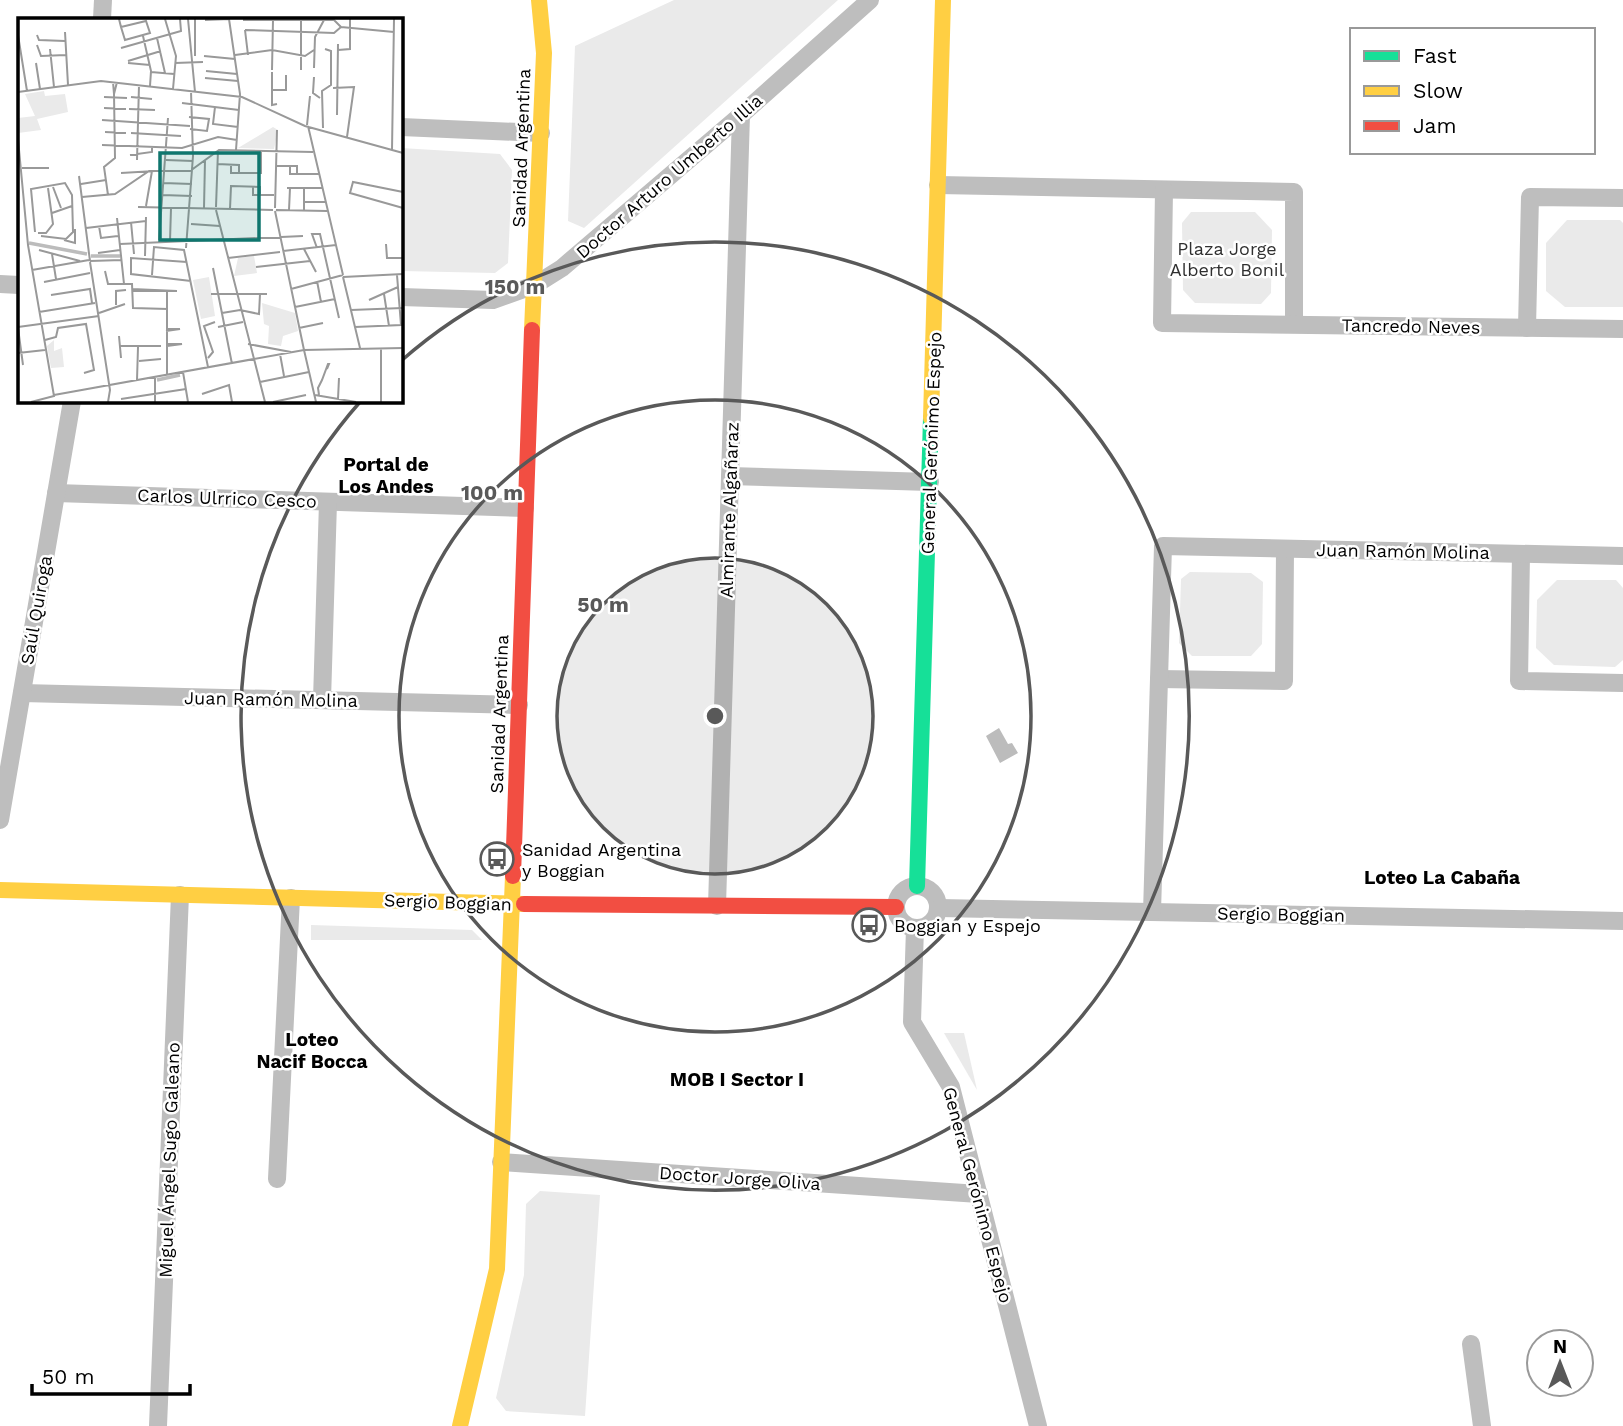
<svg xmlns="http://www.w3.org/2000/svg" width="1623" height="1426" font-family="'Work Sans',sans-serif">
<style>
.green{fill:#eaeaea}
.water{fill:#bcbcbc}
.lines{fill:none;stroke-linecap:round;stroke-linejoin:round}
.street{stroke:#bebebe;stroke-width:18}
.fast{stroke:#16e098;stroke-width:16}
.slow{stroke:#ffcf43;stroke-width:16}
.jam{stroke:#f24e42;stroke-width:16}
.ring{fill:none;stroke:#595959;stroke-width:3.5}
.labels{text-anchor:middle;dominant-baseline:central;stroke-width:5;stroke-linejoin:round;paint-order:stroke}
.street-label{font-size:18px;fill:#000;stroke:#fff}
.park-label{font-size:18px;fill:#303030;stroke:#fff}
.poi-label{font-size:18px;fill:#000;stroke:#fff;text-anchor:start}
.neighbourhood-label{font-size:19px;font-weight:bold;fill:#000;stroke:#fff}
.inset-river{fill:none;stroke:#bcbcbc;stroke-width:3.5}
.inset-road{fill:none;stroke:#999;stroke-width:2}
.view{fill:#0f766e;fill-opacity:0.15;stroke:#0f766e;stroke-width:3.5}
.inset-edge{fill:none;stroke:#000;stroke-width:3.5}
.centre{fill:#595959;stroke:#fff;stroke-width:3.5}
.ring-label{font-size:21px;text-anchor:middle;font-weight:bold;fill:#595959;stroke:#fff;stroke-width:5;stroke-linejoin:round;paint-order:stroke}
</style>
<rect width="100%" height="100%" fill="#fff"/>
<g class="green">
<path d="M 674,0 L 838,0 L 584,228 L 568,221 L 575,46 Z"/>
<path d="M 401,148 L 500,154 L 512,170 L 508,263 L 495,273 L 401,271 Z"/>
<path d="M 1191,212 L 1255,212 L 1272,230 L 1271,293 L 1261,304 L 1195,303 L 1183,290 L 1182,223 Z"/>
<path d="M 1567,220 L 1620,220 L 1623,223 L 1623,307 L 1565,307 L 1546,291 L 1546,243 Z"/>
<path d="M 1190,572 L 1251,573 L 1263,582 L 1262,644 L 1251,656 L 1192,656 L 1179,643 L 1181,579 Z"/>
<path d="M 1557,580 L 1616,580 L 1623,588 L 1623,660 L 1615,667 L 1554,665 L 1536,648 L 1537,600 Z"/>
<path d="M 311,925 L 472,930 L 482,940 L 311,940 Z"/>
<path d="M 944,1033 L 964,1033 L 977,1090 Z"/>
<path d="M 540,1191 L 600,1195 L 585,1416 L 506,1411 L 496,1398 L 524,1275 L 526,1204 Z"/>
</g>
<path class="water" d="M 999,728 L 1008,744 L 1012,743 L 1018,753 L 1000,763 L 986,736 Z"/>
<g class="lines">
<g class="street">
<path d="M 102,19 L 103,0"/>
<path d="M 401,127 L 541,133"/>
<path d="M 938,185 L 1294,192 L 1294,324"/>
<path d="M 1164,190 L 1162,323 L 1623,329"/>
<path d="M 0,284 L 19,285"/>
<path d="M 401,297 L 493,300 L 535,285 L 562,268 L 741,115 L 870,0"/>
<path d="M 1527,328 L 1530,197 L 1623,198"/>
<path d="M 730,476 L 930,482"/>
<path d="M 56,493 L 525,508"/>
<path d="M 1521,554 L 1519,681 L 1623,683"/>
<path d="M 1159,679 L 1284,681 L 1285,549"/>
<path d="M 22,693 L 519,705"/>
<path d="M 322,700 L 328,502"/>
<path d="M 0,820 L 72,401"/>
<circle cx="917" cy="907" r="21"/>
<path d="M 717,906 L 741,115"/>
<path d="M 939,908 L 1623,921"/>
<path d="M 1152,912 L 1163,546 L 1623,556"/>
<path d="M 915,928 L 912,1022 L 951,1087 L 1038,1426"/>
<path d="M 501,1162 L 979,1194"/>
<path d="M 277,1179 L 291,898"/>
<path d="M 1471,1344 L 1482,1426"/>
<path d="M 158,1426 L 180,895"/>
</g>
<path class="fast" d="M 917,886 L 931,418"/>
<g class="slow">
<path d="M 532,330 L 544,53 L 539,0"/>
<path d="M 931,418 L 943,0"/>
<path d="M 0,890 L 524,904"/>
<path d="M 460,1426 L 497,1269 L 513,876"/>
</g>
<g class="jam">
<path d="M 513,876 L 532,330"/>
<path d="M 524,904 L 896,907"/>
</g>
</g>
<circle cx="715" cy="716" r="158" fill="#595959" fill-opacity=".12"/>
<g class="ring">
<circle cx="715" cy="716" r="158"/>
<circle cx="715" cy="716" r="316"/>
<path d="M401 361A474 474 0 1 1 360 402"/>
</g>
<defs>
<symbol id="bus-ring" viewBox="-11 -11 22 22"><circle r="9.5" fill="#fff" stroke="#595959" stroke-width="1.5"/><path d="M-5-6H5V4H4V6H2V4H-2V6H-4V4H-5ZM-3.5-4V0h7V-4ZM-3.5 1.2v1.5H-2V1.2ZM2 1.2v1.5H3.5V1.2Z" fill="#595959"/></symbol>
</defs>
<g fill-rule="evenodd">
<use href="#bus-ring" x="478" y="840" width="38" height="38"/>
<use href="#bus-ring" x="850" y="906" width="38" height="38"/>
</g>
<g class="labels">
<g class="street-label">
<text transform="translate(521 148) rotate(-88)">Sanidad Argentina</text>
<text transform="translate(669 176) rotate(-41)">Doctor Arturo Umberto Illia</text>
<text transform="translate(1411 326) rotate(1)">Tancredo Neves</text>
<text transform="translate(931 443) rotate(-88)">General Gerónimo Espejo</text>
<text transform="translate(227 498) rotate(2)">Carlos Ulrrico Cesco</text>
<text transform="translate(729 510) rotate(-88)">Almirante Algañaraz</text>
<text transform="translate(1403 551) rotate(1)">Juan Ramón Molina</text>
<text transform="translate(36 610) rotate(-80)">Saúl Quiroga</text>
<text transform="translate(271 699) rotate(1)">Juan Ramón Molina</text>
<text transform="translate(499 714) rotate(-88)">Sanidad Argentina</text>
<text transform="translate(448 902) rotate(2)">Sergio Boggian</text>
<text transform="translate(1281 914) rotate(1)">Sergio Boggian</text>
<text transform="translate(169 1160) rotate(-88)">Miguel Ángel Sugo Galeano</text>
<text transform="translate(740 1178) rotate(4)">Doctor Jorge Oliva</text>
<text transform="translate(978 1195) rotate(75)">General Gerónimo Espejo</text>
</g>
<g class="park-label">
<text x="1227" y="248">Plaza Jorge<tspan x="1227" dy="21">Alberto Bonil</tspan></text>
</g>
<g class="poi-label">
<text x="522" y="849">Sanidad Argentina<tspan x="522" dy="21">y Boggian</tspan></text>
<text x="894" y="925">Boggian y Espejo</text>
</g>
<g class="neighbourhood-label">
<text x="386" y="464">Portal de<tspan x="386" dy="22">Los Andes</tspan></text>
<text x="1442" y="877">Loteo La Cabaña</text>
<text x="312" y="1039">Loteo<tspan x="312" dy="22">Nacif Bocca</tspan></text>
<text x="737" y="1079">MOB I Sector I</text>
</g>
</g>
<g transform="translate(18 18)">
<rect width="385" height="385" fill="#fff"/>
<path d="M 26,73 L 27,78 L 47,76 L 50,94 L 19,101 L 23,112 L 0,115 L 0,100 L 17,98 L 7,76 ZM 255,109 L 260,112 L 256,131 L 220,130 ZM 236,238 L 239,255 L 216,258 L 220,240 ZM 191,259 L 197,298 L 183,301 L 175,262 ZM 244,285 L 277,295 L 280,313 L 265,318 L 263,328 L 250,326 L 251,308 L 246,306 ZM 36,322 L 36,333 L 44,330 L 46,349 L 33,350 L 29,328 Z" fill="#eaeaea"/>
<path class="inset-river" d="M 11,225 L 69,236M 73,238 L 102,238M 139,362 L 162,357"/>
<path class="inset-road" d="M 101,1 L 103,9 L 107,22 L 132,15 L 128,3 L 103,9M 147,1 L 158,38 L 155,71M 170,1 L 177,74M 211,1 L 222,76 L 218,132M 187,2 L 212,1M 225,2 L 316,2 L 323,9M 323,9 L 376,14M 227,12 L 316,15 L 323,9M 227,12 L 230,37M 47,14 L 50,67M 0,17 L 9,73M 19,17 L 21,22 L 47,23M 125,18 L 133,53 L 132,68M 139,20 L 147,55M 19,27 L 23,38 L 48,37M 103,30 L 163,13 L 162,1M 32,31 L 36,69M 320,32 L 332,31 L 332,1M 217,37 L 254,32 L 287,38 L 296,32M 177,38 L 177,1M 186,38 L 217,41M 110,43 L 143,33M 18,45 L 22,71M 110,45 L 132,47M 157,45 L 185,44M 296,50 L 297,19 L 306,2M 254,52 L 255,2M 283,52 L 283,1M 188,53 L 219,56M 133,54 L 156,56M 254,54 L 254,87 L 259,86M 296,59 L 295,75 L 302,80M 187,60 L 220,63M 95,64 L 96,76 L 99,64M 315,70 L 336,69 L 329,119M 254,72 L 268,72 L 268,57M 0,74 L 83,63 L 224,79 L 287,108 L 385,135M 86,79 L 109,80M 113,79 L 134,81M 164,85 L 221,92M 197,89 L 195,106 L 220,109M 86,90 L 108,91M 111,91 L 137,92M 319,97 L 320,26M 171,99 L 191,101 L 189,113 L 172,111M 84,102 L 172,108M 289,107 L 292,78M 290,108 L 325,257M 305,110 L 304,73 L 313,67 L 313,33 L 307,31M 87,114 L 108,115M 113,115 L 163,118M 0,121 L 10,227 L 36,378 L 13,384M 84,127 L 164,130 L 200,119 L 219,122M 374,132 L 376,1M 112,137 L 134,134 L 134,129M 119,142 L 121,67M 148,142 L 175,143M 199,146 L 221,147 L 221,155M 213,147 L 213,155 L 243,155 L 243,133M 258,148 L 279,148 L 279,156M 272,148 L 272,156 L 301,156M 4,150 L 31,150M 103,155 L 137,153M 61,158 L 72,243M 145,165 L 174,166M 63,166 L 88,162M 35,169 L 43,190M 235,169 L 235,177 L 256,177M 269,170 L 304,170M 385,174 L 335,164 L 332,175 L 385,190M 90,177 L 86,149 L 97,140 L 96,76M 144,177 L 174,178M 64,179 L 97,176 L 131,153 L 172,153 L 201,132 L 295,134M 286,184 L 308,184M 128,188 L 134,153M 120,189 L 255,192M 198,189 L 200,132M 186,190 L 187,142M 257,190 L 259,112M 212,191 L 213,168 L 242,169 L 242,177M 198,192 L 247,384M 258,192 L 309,193M 271,192 L 272,170M 286,192 L 286,170M 257,193 L 286,332M 34,195 L 54,188M 99,200 L 106,266M 113,204 L 116,236M 173,206 L 202,208M 81,208 L 83,220 L 100,218M 68,210 L 128,203M 17,214 L 13,171 L 47,165 L 54,177 L 55,214 L 48,221 L 23,218M 20,215 L 28,215 L 35,206 L 30,170M 46,222 L 57,225 L 57,211M 141,222 L 150,100M 152,223 L 153,190M 102,226 L 285,218M 368,226 L 369,240 L 385,240M 168,230 L 175,138 L 173,73M 299,230 L 294,216 L 302,216 L 321,300M 286,231 L 298,254M 21,232 L 62,243M 265,233 L 318,227M 80,235 L 102,232M 34,236 L 38,261M 127,238 L 128,199M 210,240 L 262,234M 72,243 L 104,242M 72,244 L 92,372 L 90,384M 169,244 L 113,240 L 113,256 L 173,263M 238,249 L 292,243M 195,250 L 214,346M 14,252 L 71,242M 87,253 L 90,266 L 114,266 L 115,290 L 150,291M 134,257 L 136,229 L 166,232 L 190,349M 325,259 L 342,330M 325,259 L 385,256M 299,263 L 303,284M 26,264 L 72,255M 114,271 L 159,273 L 114,273M 273,271 L 325,257M 149,273 L 149,357M 193,276 L 249,276M 366,276 L 371,308M 33,277 L 72,271 L 74,285M 351,282 L 380,269M 98,287 L 98,273 L 108,272M 277,289 L 317,281M 333,292 L 385,290M 21,294 L 77,285M 81,295 L 107,286M 204,295 L 222,292 L 241,296 L 242,276M 0,309 L 81,298M 200,309 L 225,304M 337,309 L 383,307 L 379,257M 0,310 L 5,347M 281,310 L 305,305M 148,313 L 162,311 L 149,311M 101,318 L 103,340M 27,322 L 38,319 L 40,310 L 68,306 L 76,352 L 66,355M 148,326 L 164,326 L 149,328M 230,326 L 273,334M 102,328 L 143,328M 286,332 L 298,384M 0,335 L 27,332M 262,336 L 266,358M 190,340 L 195,334 L 186,308 L 197,304M 121,343 L 143,341M 165,354 L 170,384M 119,362 L 120,329M 242,364 L 291,354M 184,376 L 211,367 L 214,384M 36,377 L 286,332 L 385,330M 297,377 L 338,384M 301,377 L 300,370 L 304,362 L 310,346 L 311,346 L 309,351M 103,381 L 168,371M 320,381 L 321,360M 137,384 L 137,359M 255,384 L 288,377M 363,384 L 363,330"/>
<path class="view" d="M 142,135 L 241,135 L 241,222 L 142,222 Z"/>
<rect width="385" height="385" class="inset-edge"/>
</g>
<circle cx="715" cy="716" r="10" class="centre"/>
<g class="ring-label">
<text x="515" y="294">150 m</text>
<text x="492" y="500">100 m</text>
<text x="603" y="612">50 m</text>
</g>
<rect x="1350" y="28" width="245" height="126" fill="#ffffff" stroke="#999999" stroke-width="2"/>
<rect x="1364" y="51" width="35" height="10" fill="#16e098" stroke="#999999" stroke-width="2"/>
<text x="1413" y="63" font-size="21" fill="#000000">Fast</text>
<rect x="1364" y="86" width="35" height="10" fill="#ffcf43" stroke="#999999" stroke-width="2"/>
<text x="1413" y="98" font-size="21" fill="#000000">Slow</text>
<rect x="1364" y="121" width="35" height="10" fill="#f24e42" stroke="#999999" stroke-width="2"/>
<text x="1413" y="133" font-size="21" fill="#000000">Jam</text>
<g transform="translate(1560 1363)"><circle r="33" fill="#ffffff" stroke="#999999" stroke-width="2"/>
<path d="M0-5L12 26L0 18L-12 26Z" fill="#595959"/>
<text y="-10" font-size="19" font-weight="bold" text-anchor="middle" fill="#000000">N</text>
</g>
<path d="M32 1384v10h158v-10" fill="none" stroke="#000000" stroke-width="3.5"/>
<text x="42" y="1384" font-size="21" fill="#000000" stroke="#ffffff" stroke-width="5" paint-order="stroke">50 m</text>
</svg>
